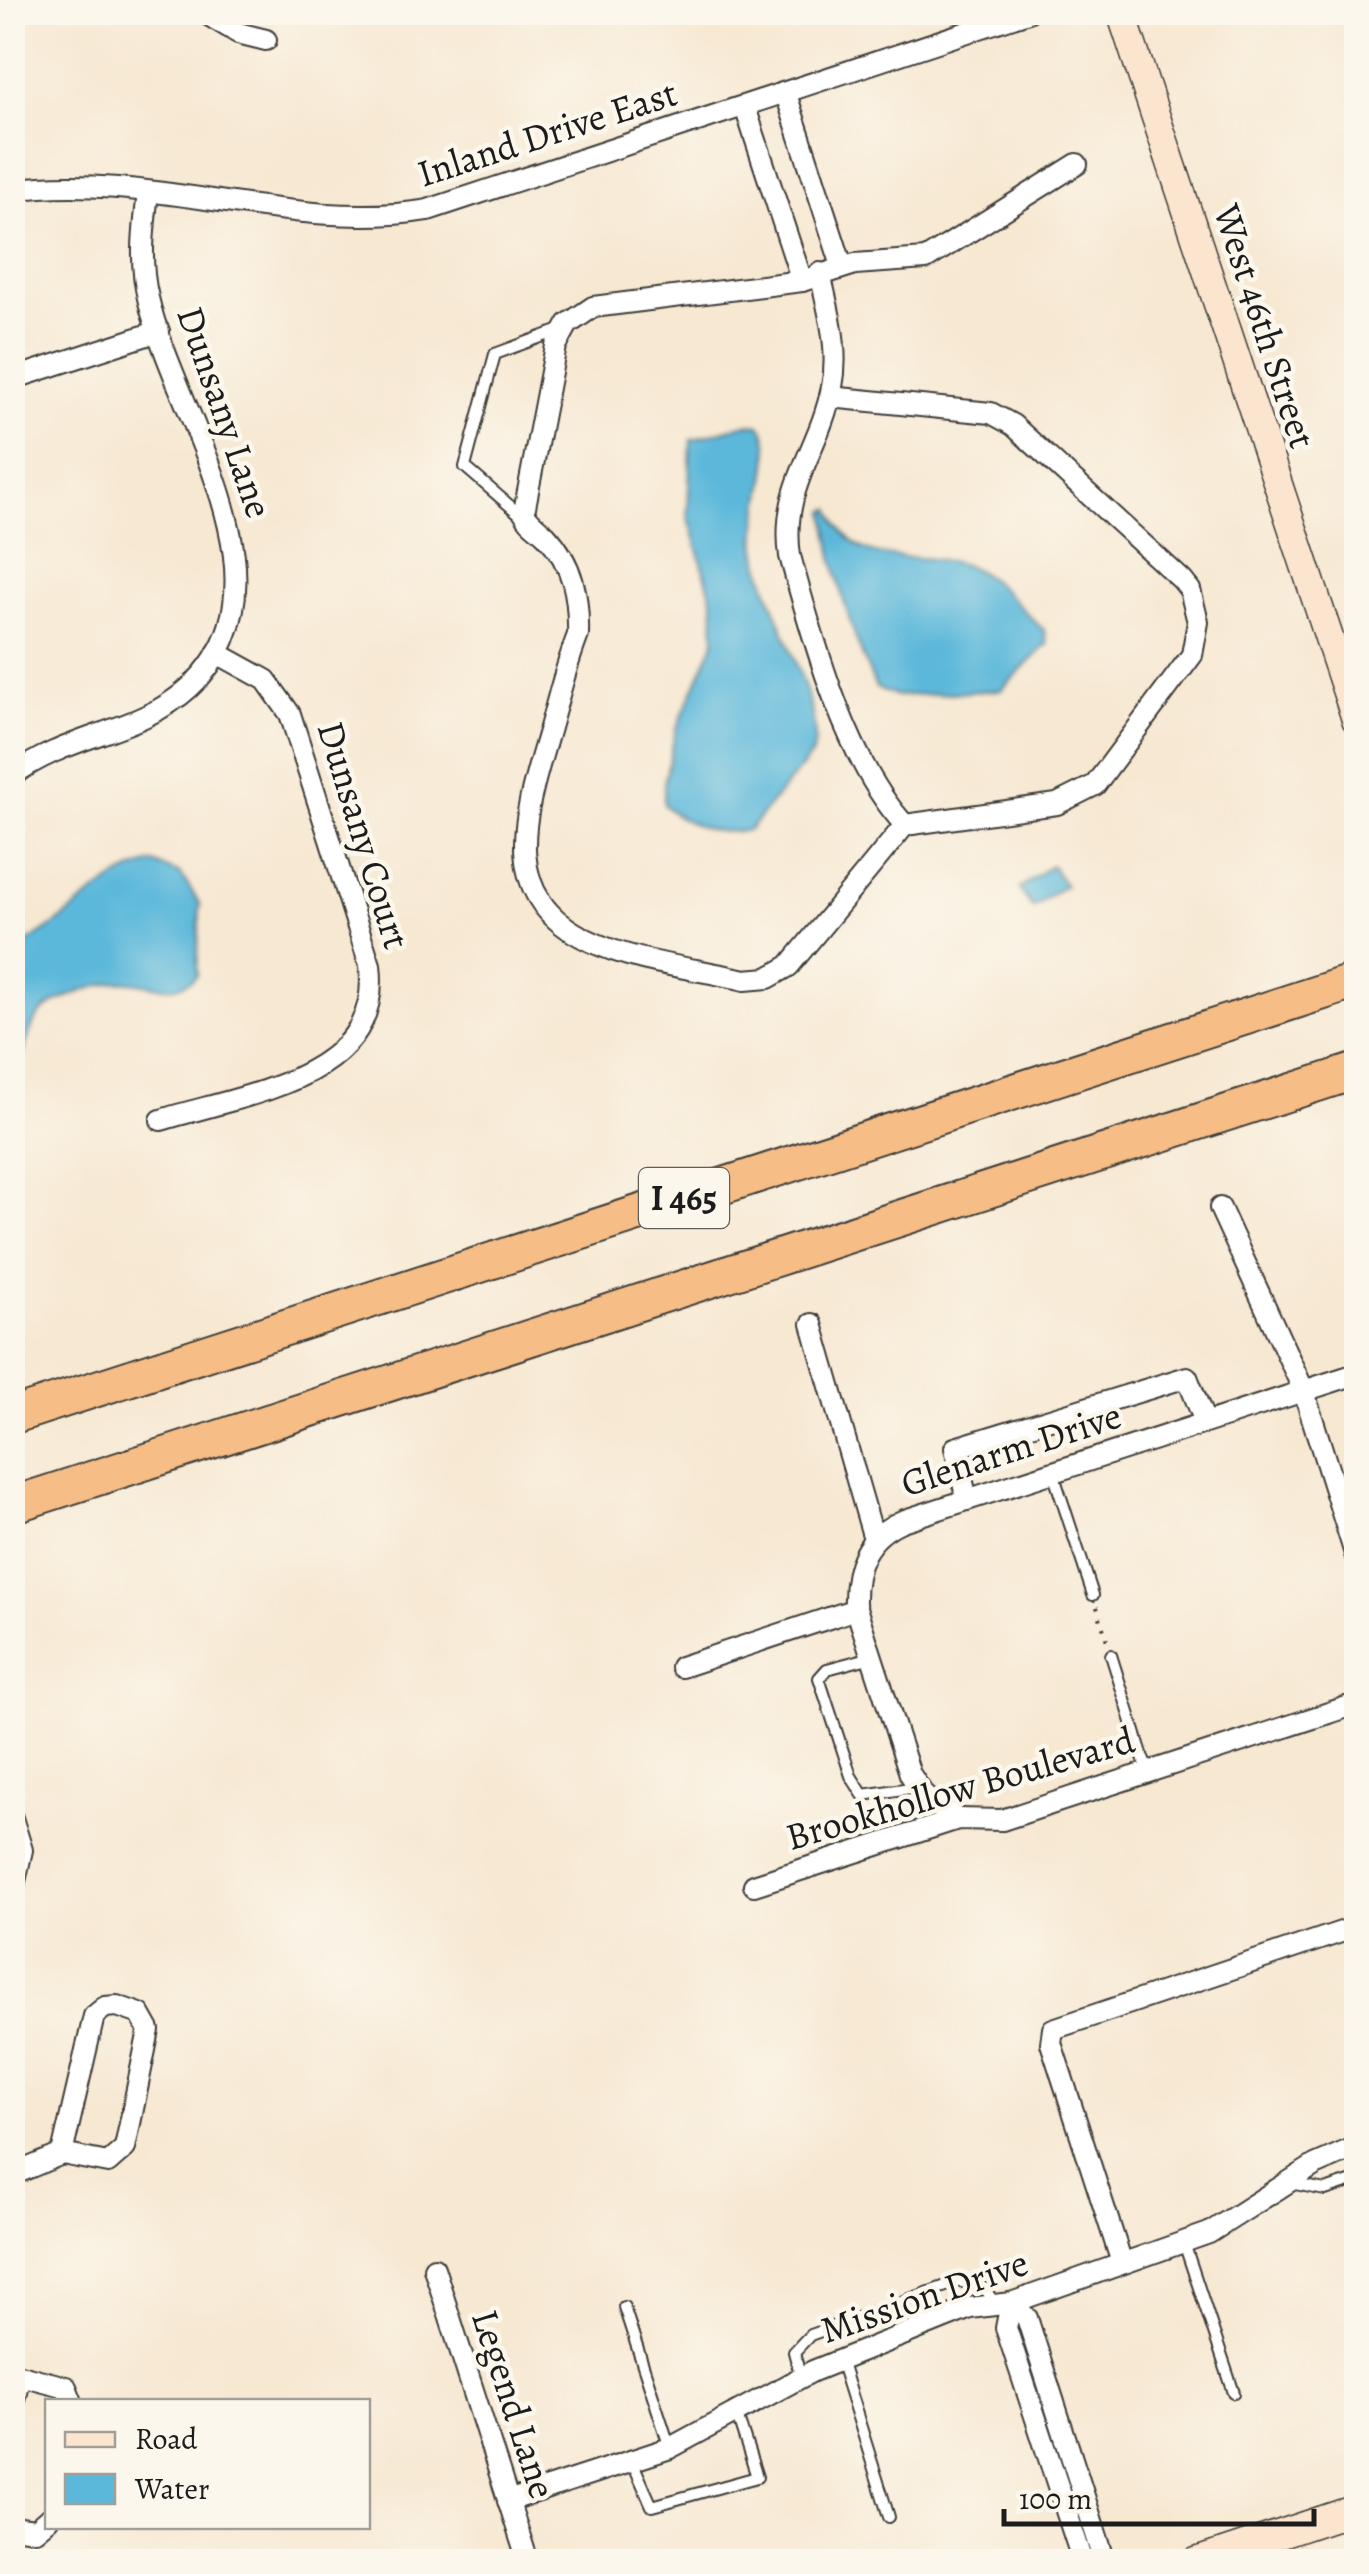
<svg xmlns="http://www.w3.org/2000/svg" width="1369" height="2574" font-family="Alegreya,serif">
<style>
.water{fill:#5cb8da;stroke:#3c6a7b;stroke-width:2.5}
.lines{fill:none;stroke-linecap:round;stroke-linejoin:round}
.lane-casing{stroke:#3d3b37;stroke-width:14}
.street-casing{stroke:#3d3b37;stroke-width:24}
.secondary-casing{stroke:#3d3b37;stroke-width:31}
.highway-casing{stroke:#3d3b37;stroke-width:39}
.path{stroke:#3d3b37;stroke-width:4;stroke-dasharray:2.5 8;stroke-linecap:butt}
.lane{stroke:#fff;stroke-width:10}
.street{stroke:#fff;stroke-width:20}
.secondary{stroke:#fbe5cf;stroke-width:28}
.highway{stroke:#f6be86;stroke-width:35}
.labels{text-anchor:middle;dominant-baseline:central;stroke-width:9;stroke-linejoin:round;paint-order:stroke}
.shield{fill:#fbf7ec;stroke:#5f5e5a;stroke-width:2.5}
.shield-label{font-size:35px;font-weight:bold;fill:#1c1c1c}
.street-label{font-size:38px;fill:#1c1c1c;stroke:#fbf7ec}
</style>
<rect width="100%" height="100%" fill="#fbf7ec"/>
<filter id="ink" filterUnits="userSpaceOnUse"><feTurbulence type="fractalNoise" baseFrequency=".01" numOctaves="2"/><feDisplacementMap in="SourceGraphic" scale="20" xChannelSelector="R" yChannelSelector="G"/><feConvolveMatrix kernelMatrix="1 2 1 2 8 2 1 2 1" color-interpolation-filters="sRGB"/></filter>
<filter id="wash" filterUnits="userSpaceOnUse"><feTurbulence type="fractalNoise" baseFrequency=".0048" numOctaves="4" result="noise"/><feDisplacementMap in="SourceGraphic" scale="40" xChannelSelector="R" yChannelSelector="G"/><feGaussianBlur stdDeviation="2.25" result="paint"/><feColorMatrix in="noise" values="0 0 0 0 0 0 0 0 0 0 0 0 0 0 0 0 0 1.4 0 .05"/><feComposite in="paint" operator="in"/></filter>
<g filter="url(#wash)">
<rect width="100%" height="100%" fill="#f7e8d2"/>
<g class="water">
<path d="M 746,424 L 760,425 C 781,449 752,513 757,547 C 764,603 816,687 815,740 L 813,753 L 749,830 C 720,836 687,827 664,805 L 664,783 L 676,730 L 715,640 L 713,602 L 688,514 L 691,440 Z"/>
<path d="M 831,509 C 855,575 911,548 965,565 C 993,574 1022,611 1044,630 L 1047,644 L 1001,690 L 897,696 L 876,688 C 851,632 832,572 826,511 Z"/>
<path d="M 153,863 L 181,874 L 200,904 L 197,975 C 178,996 153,984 130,982 C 110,979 56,998 41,1013 C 26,1029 25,1059 13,1078 L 13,948 C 65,929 96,877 153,863 Z"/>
<path d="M 1051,865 L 1065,885 L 1033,908 L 1019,889 Z"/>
</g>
</g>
<g filter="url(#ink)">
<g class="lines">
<defs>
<g id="lane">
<path d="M 524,518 L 465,467 L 495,354 L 563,329"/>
<path d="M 1053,1473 L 1093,1595"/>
<path d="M 1111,1655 L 1147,1770"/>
<path d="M 872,1657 L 827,1669 L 819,1678 L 851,1776 L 863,1795 L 917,1787"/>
<path d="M 1290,2183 L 1325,2190 L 1356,2180"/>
<path d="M 1184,2243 L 1234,2393"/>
<path d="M 624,2307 L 670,2448"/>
<path d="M 840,2360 L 889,2517"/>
<path d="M 801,2378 L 794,2352 L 810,2335 L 957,2282 C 978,2281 985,2285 994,2304"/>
<path d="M 632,2461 L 652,2506 L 757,2477 L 736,2412"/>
</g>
<g id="street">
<path d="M 203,12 L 238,33 L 266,40"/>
<path d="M 786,94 L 842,266"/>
<path d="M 745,107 L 802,281"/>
<path d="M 12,190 C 151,170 290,233 428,210 L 1028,12"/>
<path d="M 820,273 C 828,310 840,348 832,387 C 820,450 780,486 790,556 C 813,639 846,762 905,825"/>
<path d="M 12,379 L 159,331"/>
<path d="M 830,397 L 991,413 L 1013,425 L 1182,580 L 1190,590 L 1198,622 L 1192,655 L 1095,785 L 1057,804 L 905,825"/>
<path d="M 12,776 C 67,734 140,733 189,688 C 303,585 175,416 148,298 C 139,261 144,228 148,192"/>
<path d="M 905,825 L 789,966 L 768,978 L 745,980 C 695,968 635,963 588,940 C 497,897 525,813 547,738 C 557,704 565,668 578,635 C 579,596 573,564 546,535 C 537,526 529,523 524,512 L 556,346 L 568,324 L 593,307 L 802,281 L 855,264 L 926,259 L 1077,164"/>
<path d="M 161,1120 C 243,1094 384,1080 370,965 L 290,714 L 266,680 L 217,653"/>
<path d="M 1220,1208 L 1303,1389 L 1356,1557"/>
<path d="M 812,1324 L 874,1539"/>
<path d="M 967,1500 L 955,1448 L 1187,1377 L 1205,1422"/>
<path d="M 681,1667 L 856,1609"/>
<path d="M 12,1818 L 22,1850 L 12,1895"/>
<path d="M 958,1819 L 925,1797 L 910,1774 L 855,1605 C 854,1567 865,1537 902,1521 L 1356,1374"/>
<path d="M 754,1885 L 958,1819 L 1002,1820 L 1356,1704"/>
<path d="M 117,2006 L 140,2014 L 149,2030 L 125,2148 L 108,2163 L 62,2154 L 94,2016 L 105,2007 Z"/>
<path d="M 12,2175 L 62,2154"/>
<path d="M 1122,2263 L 1051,2043 L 1053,2029 L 1356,1927"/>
<path d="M 434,2268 L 528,2562"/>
<path d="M 1011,2303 L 1027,2318 L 1105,2562"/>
<path d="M 1011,2303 L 1006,2328 L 1083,2562"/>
<path d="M 12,2408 L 20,2375 L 66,2387 L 72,2402"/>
<path d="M 508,2501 L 670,2448 L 813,2371 L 970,2308 L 1011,2303 L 1209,2233 L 1315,2165 L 1356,2147"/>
<path d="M 12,2527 L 35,2530 L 48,2519"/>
</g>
<g id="secondary">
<path d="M 1121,12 L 1356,719"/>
<path d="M 1196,2562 L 1356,2509"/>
</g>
<g id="highway">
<path d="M 12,1416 L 1356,981"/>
<path d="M 12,1505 L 1356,1071"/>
</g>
</defs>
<use href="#lane" class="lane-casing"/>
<use href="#street" class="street-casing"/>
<use href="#secondary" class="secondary-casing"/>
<use href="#highway" class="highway-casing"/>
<path class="path" d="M 1097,1607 L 1107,1641"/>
<use href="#lane" class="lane"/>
<use href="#street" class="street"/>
<use href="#secondary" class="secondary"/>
<use href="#highway" class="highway"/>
</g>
</g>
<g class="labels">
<rect class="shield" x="639" y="1168" width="90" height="60" rx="8"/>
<g class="shield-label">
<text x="684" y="1198">I 465</text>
</g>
<g class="street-label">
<text transform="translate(547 133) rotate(-18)">Inland Drive East</text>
<text transform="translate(1265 326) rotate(72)">West 46th Street</text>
<text transform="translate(225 412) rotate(71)">Dunsany Lane</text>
<text transform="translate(364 835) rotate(73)">Dunsany Court</text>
<text transform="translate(1011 1449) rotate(-18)">Glenarm Drive</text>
<text transform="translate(960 1788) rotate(-16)">Brookhollow Boulevard</text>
<text transform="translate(924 2296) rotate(-19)">Mission Drive</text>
<text transform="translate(514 2404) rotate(72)">Legend Lane</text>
</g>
</g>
<rect width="1369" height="2574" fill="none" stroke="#fbf7ec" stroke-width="50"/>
<rect x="45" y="2399" width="325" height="130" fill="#fbf7ec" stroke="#a29f99" stroke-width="2.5"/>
<rect x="65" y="2432" width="50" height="15" fill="#fbe5cf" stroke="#a29f99" stroke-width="2.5"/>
<text x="135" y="2449" font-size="30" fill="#1c1c1c">Road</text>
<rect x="65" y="2474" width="50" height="30" fill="#5cb8da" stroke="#a29f99" stroke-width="2.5"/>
<text x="135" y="2499" font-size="30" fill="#1c1c1c">Water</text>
<path d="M1004 2509v15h310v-15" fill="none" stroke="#1c1c1c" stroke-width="5"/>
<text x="1019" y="2509" font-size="30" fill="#1c1c1c" stroke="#fbf7ec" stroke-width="8" paint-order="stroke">100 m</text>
</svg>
